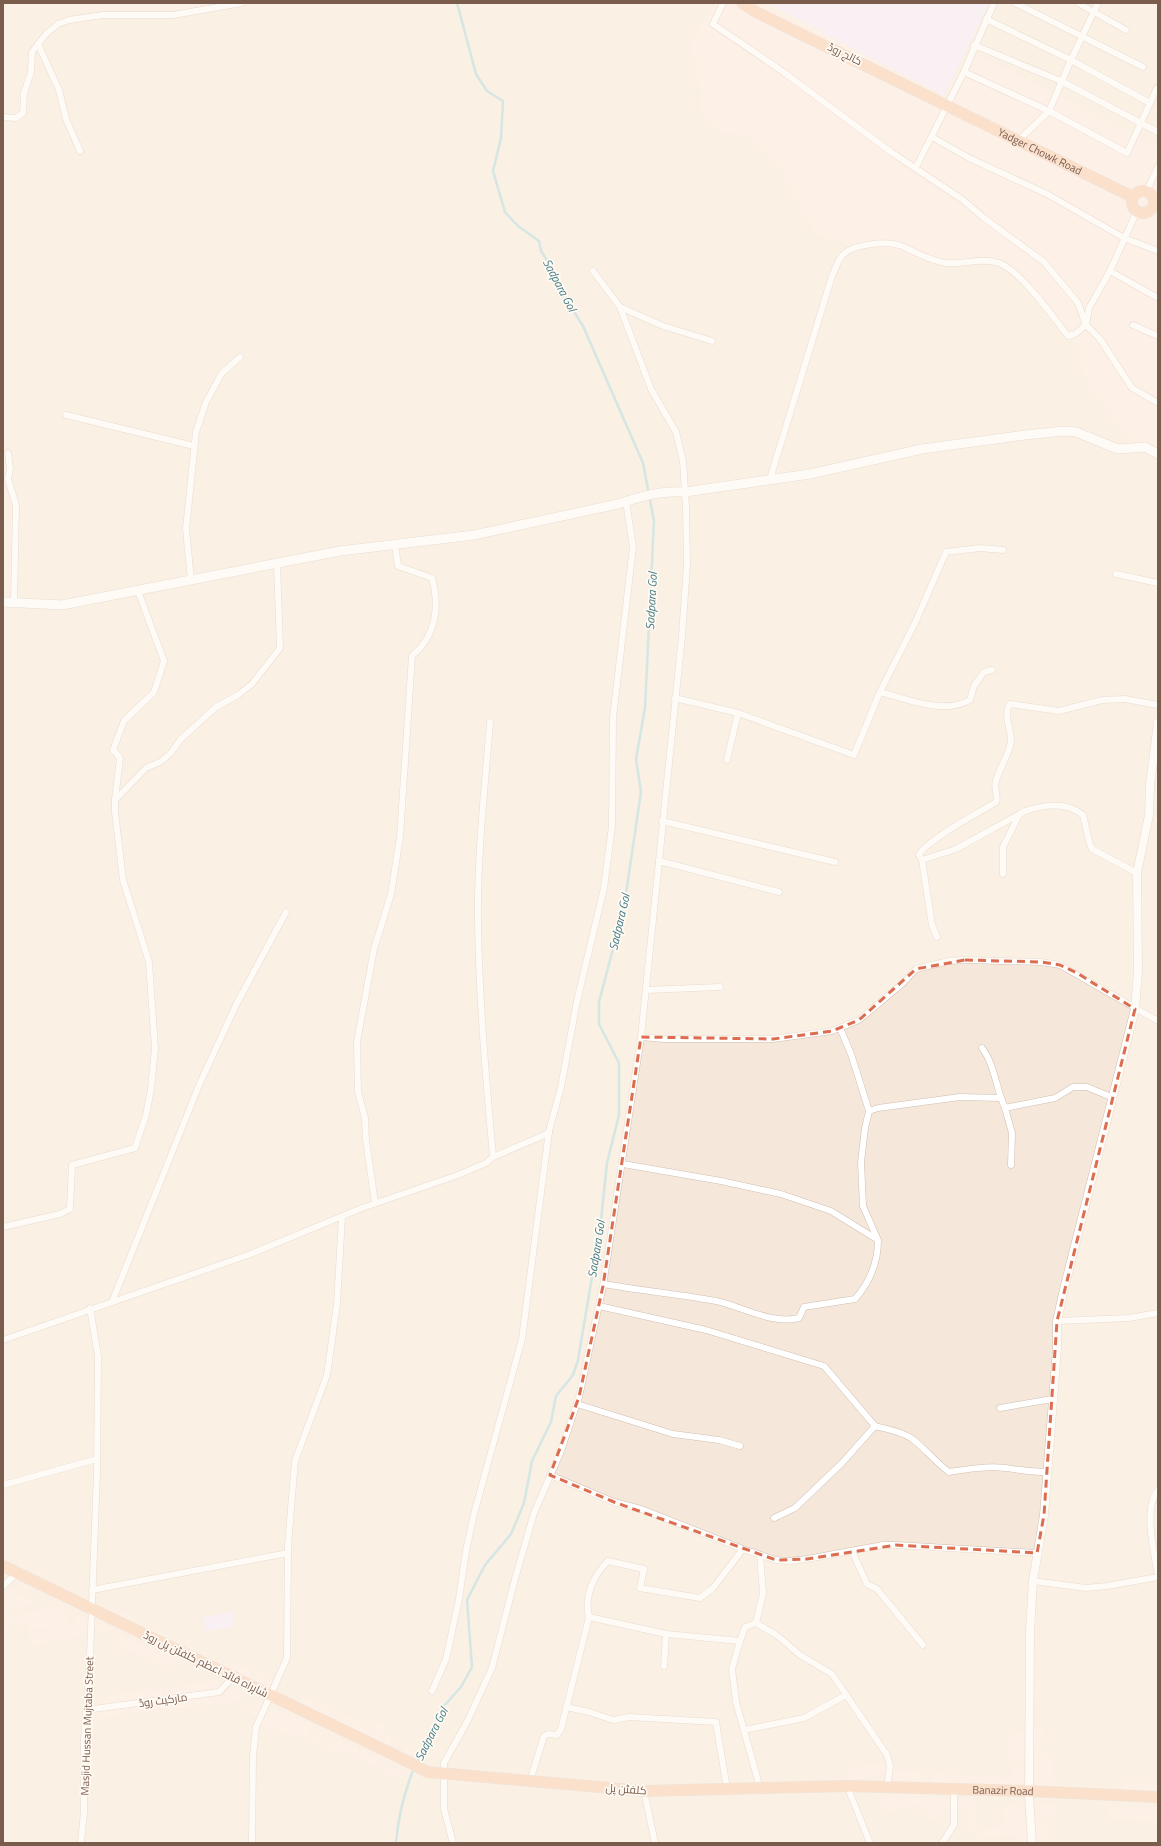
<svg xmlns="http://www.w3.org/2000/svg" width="1161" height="1846" font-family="'Titillium Web',Cairo,sans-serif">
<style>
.residential{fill:#f5e8da}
.commercial{fill:#fde8e0}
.education{fill:#f3e8fa}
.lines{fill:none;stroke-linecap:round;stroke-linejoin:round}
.stream{stroke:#a5d3da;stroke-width:2.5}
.minor-casing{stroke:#d1beb0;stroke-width:7}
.tertiary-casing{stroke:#d1beb0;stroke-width:9}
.secondary-casing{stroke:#d6c0b0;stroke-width:10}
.trunk-casing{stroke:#dad1cd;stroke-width:12}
.minor{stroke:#fff;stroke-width:6}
.tertiary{stroke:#fff;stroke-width:8}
.secondary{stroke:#fff;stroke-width:9}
.trunk{stroke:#f9c8a4;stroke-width:11}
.trunk-bridge-casing{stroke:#dad1cd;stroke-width:12;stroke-linecap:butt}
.trunk-bridge{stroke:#f9c8a4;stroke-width:11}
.marked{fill:none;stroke:#dc6d51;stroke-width:3;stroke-dasharray:8 5;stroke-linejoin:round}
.labels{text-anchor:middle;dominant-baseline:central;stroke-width:3.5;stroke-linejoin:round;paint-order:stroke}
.street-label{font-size:11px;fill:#7a5c4d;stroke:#fffaf3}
.water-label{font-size:12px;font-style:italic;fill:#437c86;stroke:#fffaf3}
</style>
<rect width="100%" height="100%" fill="#fdf6ec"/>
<rect class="residential" x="3" y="3" width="1155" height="1840"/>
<g class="commercial">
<path d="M 714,3 L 784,3 L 884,54 L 875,79 L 941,104 L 953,103 L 977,54 L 1158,147 L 1158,461 L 1139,451 L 1085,381 L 1075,333 L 1001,265 L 974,262 L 941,267 L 896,251 L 862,248 L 815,234 L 794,198 L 792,186 L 751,135 L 722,133 L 700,109 L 701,91 L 690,45 Z"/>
<path d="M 13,1586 L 18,1586 L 15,1593 L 35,1603 L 3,1610 L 3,1593 Z"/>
<path d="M 53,1604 L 67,1610 L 67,1626 L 32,1630 L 33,1633 L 74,1627 L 75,1616 L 82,1616 L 89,1621 L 88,1634 L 29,1646 L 28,1624 L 3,1627 L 3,1618 L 52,1608 Z"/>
<path d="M 115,1608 L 133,1616 L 129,1623 L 102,1610 Z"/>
<path d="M 92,1622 L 105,1628 L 104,1633 L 92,1632 Z"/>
<path d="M 121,1635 L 176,1662 L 172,1670 L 155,1663 L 155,1659 L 150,1659 L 128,1650 L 114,1651 Z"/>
<path d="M 233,1662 L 252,1671 L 249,1679 L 230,1669 Z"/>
<path d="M 256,1672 L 273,1681 L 270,1690 L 252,1680 Z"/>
<path d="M 217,1681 L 223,1684 L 216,1690 L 90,1709 L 90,1703 L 107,1701 L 107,1695 Z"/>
<path d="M 230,1687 L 244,1694 L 240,1701 L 88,1719 L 89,1711 L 222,1695 Z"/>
<path d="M 302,1696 L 316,1703 L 313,1710 L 299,1703 Z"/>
<path d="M 256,1699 L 263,1702 L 257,1718 L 250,1715 Z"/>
<path d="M 319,1701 L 323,1703 L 322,1706 L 333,1712 L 330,1718 L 315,1710 Z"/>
<path d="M 267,1705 L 312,1724 L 307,1740 L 261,1726 Z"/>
<path d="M 346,1715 L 356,1719 L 352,1730 L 342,1725 Z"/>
<path d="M 358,1718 L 362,1720 L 360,1726 L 371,1731 L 368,1738 L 353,1730 Z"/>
<path d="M 377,1722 L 386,1726 L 379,1744 L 370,1739 Z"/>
<path d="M 1032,1728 L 1043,1728 L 1042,1756 L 1053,1757 L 1054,1782 L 1065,1784 L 1066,1786 L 1078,1786 L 1078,1793 L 1038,1789 L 1033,1777 Z"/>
<path d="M 316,1730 L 323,1733 L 319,1745 L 312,1743 Z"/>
<path d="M 1010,1731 L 1023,1732 L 1023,1761 L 1010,1760 Z"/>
<path d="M 384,1734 L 392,1738 L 388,1747 L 380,1743 Z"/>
<path d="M 329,1738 L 334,1740 L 330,1754 L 325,1753 Z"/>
<path d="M 336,1739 L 351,1744 L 348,1754 L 340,1751 L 339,1754 L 333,1752 Z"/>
<path d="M 353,1747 L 359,1749 L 355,1760 L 349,1757 Z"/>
<path d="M 406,1747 L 416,1752 L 413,1761 L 403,1755 Z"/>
<path d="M 363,1751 L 380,1760 L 377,1767 L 359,1761 Z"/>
<path d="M 381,1763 L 405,1773 L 402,1781 L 378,1771 Z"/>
<path d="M 886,1763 L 887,1775 L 848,1780 L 846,1767 Z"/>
<path d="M 1013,1765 L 1023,1765 L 1022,1789 L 963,1786 L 932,1783 L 933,1772 L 1011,1779 Z"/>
<path d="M 890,1770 L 924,1771 L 923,1783 L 890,1782 Z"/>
<path d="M 1122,1781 L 1158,1783 L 1158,1794 L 1122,1793 Z"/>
<path d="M 881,1795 L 947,1798 L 952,1808 L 930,1821 L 920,1805 L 883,1813 Z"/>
<path d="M 957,1798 L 977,1800 L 978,1830 L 1004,1826 L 1005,1830 L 1003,1803 L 1021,1805 L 1025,1815 L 1027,1843 L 1016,1843 L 1015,1835 L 978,1838 L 978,1830 L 969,1831 L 968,1811 L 957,1808 Z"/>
<path d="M 1036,1805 L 1056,1805 L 1056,1817 L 1044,1817 Z"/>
<path d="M 1109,1807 L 1158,1809 L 1158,1821 L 1109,1819 Z"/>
<path d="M 1034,1816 L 1041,1817 L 1047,1827 L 1048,1843 L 1036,1843 Z"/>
</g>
<g class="education">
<path d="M 767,3 L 989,3 L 944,96 Z"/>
<path d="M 233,1612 L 234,1627 L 204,1631 L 203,1617 Z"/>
</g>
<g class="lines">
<g class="stream">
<path d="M 416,1764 L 443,1707 L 461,1687 L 472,1667 L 467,1600 L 485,1565 L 511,1534 L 524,1503 L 532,1461 L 551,1422 L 556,1396 L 573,1375 L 578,1360 L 600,1230 L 607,1163 L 619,1115 L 619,1063 L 599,1024 L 599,1002 L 624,907 L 641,792 L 636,759 L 645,708 L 654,521 L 643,463 L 583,326 L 562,293 L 554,271 L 541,251 L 539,241 L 518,226 L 505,212 L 493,171 L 501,138 L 503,101 L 487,91 L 476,74 L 457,3"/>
<path d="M 396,1843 C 398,1817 404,1793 414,1768"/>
</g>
<defs>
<g id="minor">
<path d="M 723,3 L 713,24 L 782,71 L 891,152 L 963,200 L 984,218 L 1044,262 L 1078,303 L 1086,325 L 1100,339 L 1132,388 L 1158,403"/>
<path d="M 1015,3 L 1143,67"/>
<path d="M 1078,3 L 1126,30"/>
<path d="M 986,19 L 1071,60 L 1150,103"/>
<path d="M 38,44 L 59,90 L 66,119 L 80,151"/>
<path d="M 974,45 L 1061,81 L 1158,132"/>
<path d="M 964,72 L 1049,111 L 1127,153 L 1157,88"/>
<path d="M 3,117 L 16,118 L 23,113 L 24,93 L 31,72 L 32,52 L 47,33 L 58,24 L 69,20 L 103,15 L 173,15 L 242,3"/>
<path d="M 932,137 L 969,158 L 1047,194 L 1124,238 L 1158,251"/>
<path d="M 1018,141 L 1049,111 L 1071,60 L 1098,3"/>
<path d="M 916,167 L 964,72 L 994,3"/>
<path d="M 1146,192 L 1158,167"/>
<path d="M 1110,271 L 1158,298"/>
<path d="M 620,307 L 663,326 L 712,341"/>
<path d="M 1133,325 L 1158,336"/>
<path d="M 66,415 L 194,446"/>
<path d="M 8,453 L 10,469 L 8,479 L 16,505 L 14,602"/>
<path d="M 770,479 L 832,276 C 835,270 837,263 841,257 C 850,244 885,241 899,245 C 914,251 928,260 945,263 C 962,265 982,257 999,263 C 1020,270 1054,318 1068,336 L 1075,334 L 1086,325 L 1089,308 L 1110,271 L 1137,211"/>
<path d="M 1116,574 L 1158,583"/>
<path d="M 191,580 L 186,529 L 196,432 L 206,402 L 222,373 L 240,357"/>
<path d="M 880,692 C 907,699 944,715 970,700 L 974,686 L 984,672 L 992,670"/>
<path d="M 675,698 L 738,713 L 727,760"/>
<path d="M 738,713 L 854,755 L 880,692 L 915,623 L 946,552 L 980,548 L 1003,550"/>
<path d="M 115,800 L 120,758 L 113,750 L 124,721 L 154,692 L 164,661 L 138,591"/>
<path d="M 662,821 L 835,862"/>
<path d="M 922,860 L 932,925 L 937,937"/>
<path d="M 659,861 L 779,892"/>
<path d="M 1137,873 L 1092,849 L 1090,845 L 1083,815 C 1067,801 1043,805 1025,811 L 956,849 L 922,860 L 919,855 C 926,840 979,813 996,802 C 999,795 993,789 996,781 C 999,769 1011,751 1011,740 C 1011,729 1003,714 1010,704 L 1059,711 L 1102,700 L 1125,699 L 1158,705"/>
<path d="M 1003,874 L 1003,847 L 1019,815"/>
<path d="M 646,990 L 720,987"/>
<path d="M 840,1028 L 851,1054 L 869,1111 L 878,1108 L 960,1097 L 1001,1098"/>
<path d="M 641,1037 L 664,1039 L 773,1039 L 832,1031 L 859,1020 L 903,983 L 916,969 L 949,961 L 965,960 L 1041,962 L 1060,965 L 1158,1021"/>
<path d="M 982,1048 C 995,1065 996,1089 1005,1108 L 1055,1098 L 1073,1087 L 1087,1087 L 1111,1097"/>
<path d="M 1005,1108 L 1012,1133 L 1011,1165"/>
<path d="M 869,1111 L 865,1128 L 861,1162 L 863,1206 L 877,1238"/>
<path d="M 493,1157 L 549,1133"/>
<path d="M 375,1203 L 366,1140 L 365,1118 L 358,1092 L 357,1042 L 374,949 L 391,894 L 400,837 L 412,656 C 436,636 440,607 432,578 L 398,566 L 395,545"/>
<path d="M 3,1227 L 60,1214 L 70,1209 L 72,1165 L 135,1148 L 146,1115 L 151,1089 L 155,1048 L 149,962 L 123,880 L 115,812 L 115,800 L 146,768 L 160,762 L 170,754 L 181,739 L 216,707 L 238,695 L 252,684 L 280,648 L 277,564"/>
<path d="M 604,1284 C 641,1291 679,1294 716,1301 C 741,1306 772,1325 799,1318 L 804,1307 L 855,1299 C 870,1282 878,1262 878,1240 L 831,1211 L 781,1194 L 721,1181 L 623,1164"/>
<path d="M 112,1302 L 200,1083 L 236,1005 L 286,912"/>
<path d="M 599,1306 L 706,1330 L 824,1366 L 875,1426"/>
<path d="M 1057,1321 L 1129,1318 L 1158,1313"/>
<path d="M 3,1340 L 248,1255 L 362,1208 L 458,1175 L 486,1163 L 493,1157 C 486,1078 479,1000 478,921 C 477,856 485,787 490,722"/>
<path d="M 577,1404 L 673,1434 L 719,1440 L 740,1446"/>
<path d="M 1000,1408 L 1052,1399"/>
<path d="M 550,1475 L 614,1502 L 641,1509 L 743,1549 L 776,1560 L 789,1561 L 807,1559 L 883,1545 L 896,1545 L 1037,1553"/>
<path d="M 3,1485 L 97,1459"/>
<path d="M 1158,1490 C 1143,1507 1154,1554 1158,1575"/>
<path d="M 774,1518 L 795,1508 L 842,1463 L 875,1426 C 887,1429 900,1431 911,1438 C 925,1448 935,1462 949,1472 C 968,1469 987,1466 1006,1468 C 1020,1470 1033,1472 1047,1472"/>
<path d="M 852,1551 L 867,1584 L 877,1589 L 923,1645"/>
<path d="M 1033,1581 L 1086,1588 L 1107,1586 L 1158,1577"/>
<path d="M 3,1586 L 17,1573"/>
<path d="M 92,1590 L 288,1553"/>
<path d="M 589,1617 C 584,1596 593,1576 608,1561 L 644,1569 L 640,1588 L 700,1598 L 713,1588 L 743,1549"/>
<path d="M 756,1623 L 778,1636 L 800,1655 L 832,1674 L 887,1755 L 890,1766 L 887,1787"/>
<path d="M 666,1634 L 740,1641 L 732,1669 L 736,1702 L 760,1788"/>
<path d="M 740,1641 L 745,1627 L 756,1623 L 763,1593 L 760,1555"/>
<path d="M 432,1691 L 446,1659 L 459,1599 L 466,1551 L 474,1514 L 522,1339 L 549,1131 L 561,1087 L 577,1001 L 604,888 L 612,826 L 613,718 L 633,547 L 626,501"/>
<path d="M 566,1707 L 589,1712 L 613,1720 L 629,1717 L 716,1722 L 727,1789"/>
<path d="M 86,1710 L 219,1692 L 233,1677"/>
<path d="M 744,1730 L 804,1718 L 846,1695"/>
<path d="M 530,1781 L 544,1736 L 548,1734 L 557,1735 L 561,1729 L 589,1617 L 666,1634 L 664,1666"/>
<path d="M 847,1786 L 870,1843"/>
<path d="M 644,1791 L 655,1843"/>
<path d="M 81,1843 L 84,1811 L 84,1739 L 90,1656 L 97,1473 L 98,1356 L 90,1308"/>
<path d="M 252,1843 L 253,1756 L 256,1727 L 287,1658 L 288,1545 L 295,1461 L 327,1375 L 337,1304 L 342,1216"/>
<path d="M 453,1843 L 444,1809 L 444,1763 L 467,1722 L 492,1668 L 515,1579 L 534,1513 L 561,1451 L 579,1397 L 603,1286 L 641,1037 L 682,636 L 687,565 L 686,506 L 683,461 L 676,432 L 651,389 L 620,307 L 593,271"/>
<path d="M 942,1843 L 954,1825 L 954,1789"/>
</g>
<path id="tertiary" d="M 1032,1843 L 1029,1796 L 1030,1631 L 1033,1581 L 1044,1515 L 1057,1349 L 1057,1321 L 1064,1289 L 1135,1009 L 1138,971 L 1137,873 L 1149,815 L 1150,785 L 1158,722"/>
<path id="secondary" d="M 3,602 L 62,605 L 340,551 L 474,535 L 618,504 C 639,497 662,490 685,492 L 810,474 L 922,449 L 1025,435 L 1064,431 L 1076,432 L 1118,449 L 1145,447 L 1158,454"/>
<g id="trunk">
<path id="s1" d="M 742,3 L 756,12 L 1133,197"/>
<circle cx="1143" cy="202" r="11"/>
<path d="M 3,1566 L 409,1762"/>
<path id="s2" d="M 847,1786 L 1029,1791 L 1158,1797"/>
</g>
</defs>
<use href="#minor" class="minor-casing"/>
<use href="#tertiary" class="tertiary-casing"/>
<use href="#secondary" class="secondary-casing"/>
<use href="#trunk" class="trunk-casing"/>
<use href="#minor" class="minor"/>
<use href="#tertiary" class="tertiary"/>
<use href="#secondary" class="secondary"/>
<use href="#trunk" class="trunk"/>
<defs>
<path id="trunk-bridge" d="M 409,1762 L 427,1772 L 644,1791 L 847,1786"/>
</defs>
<use href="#trunk-bridge" class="trunk-bridge-casing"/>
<use href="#trunk-bridge" class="trunk-bridge"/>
</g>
<path d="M0 0H1161V1846H0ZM 965,960 L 1041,962 L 1060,965 L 1077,973 L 1135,1009 L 1057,1321 L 1044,1515 L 1037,1553 L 896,1545 L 807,1559 L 776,1560 L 614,1502 L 550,1475 L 579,1397 L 603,1286 L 641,1037 L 773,1039 L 832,1031 L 859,1020 L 916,969 Z" fill="#fdf6ec" fill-opacity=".55" fill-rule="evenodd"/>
<path class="marked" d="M 965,960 L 1041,962 L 1060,965 L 1077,973 L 1135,1009 L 1057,1321 L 1044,1515 L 1037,1553 L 896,1545 L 807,1559 L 776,1560 L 614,1502 L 550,1475 L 579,1397 L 603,1286 L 641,1037 L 773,1039 L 832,1031 L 859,1020 L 916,969 Z"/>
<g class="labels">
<g class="street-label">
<text transform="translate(845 54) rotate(26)">کالج روڈ</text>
<text stroke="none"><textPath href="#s1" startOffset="333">Yadger Chowk Road</textPath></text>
<text transform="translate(206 1664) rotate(26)">شاہراہ قائد اعظم کلفٹن پل روڈ</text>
<text transform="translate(163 1700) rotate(-8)">مارکیٹ روڈ</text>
<text transform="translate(87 1726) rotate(-88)">Masjid Hussan Mujtaba Street</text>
<text transform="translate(626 1789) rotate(4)">کلفٹن پل</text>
<text stroke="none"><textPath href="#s2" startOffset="156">Banazir Road</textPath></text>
</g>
<g class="water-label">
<text transform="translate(560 285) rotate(62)">Sadpara Gol</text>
<text transform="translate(651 601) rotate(-87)">Sadpara Gol</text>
<text transform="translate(619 922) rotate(-77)">Sadpara Gol</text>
<text transform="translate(596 1249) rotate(-81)">Sadpara Gol</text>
<text transform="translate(431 1734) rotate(-63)">Sadpara Gol</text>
</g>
</g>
<rect width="1161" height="1846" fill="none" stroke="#7a5c4d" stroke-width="8"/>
</svg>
